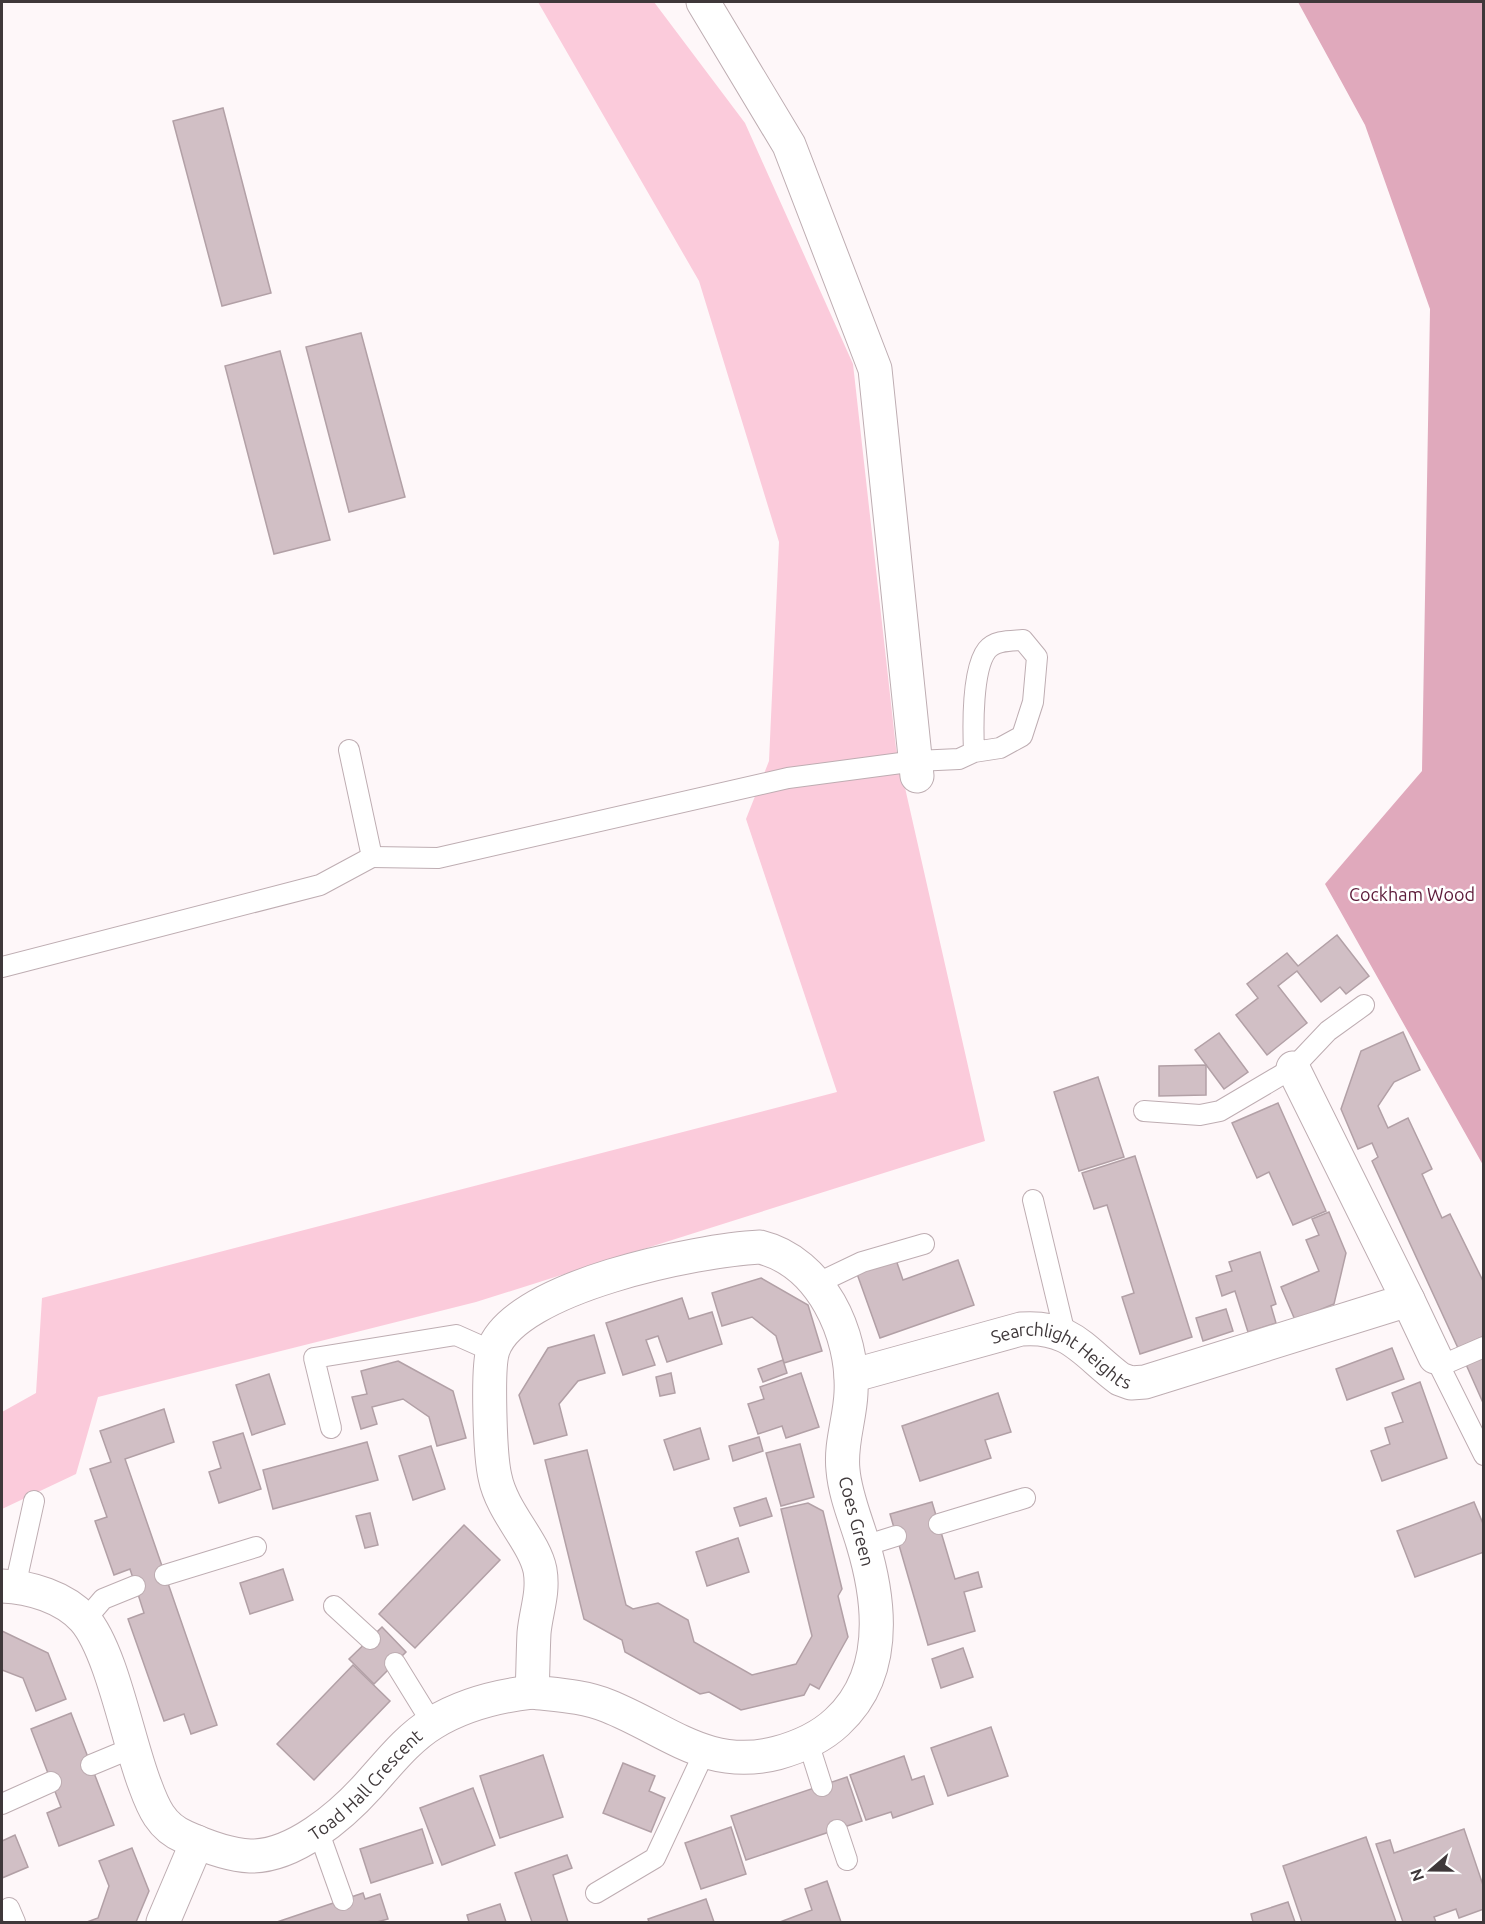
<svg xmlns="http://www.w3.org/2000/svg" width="1485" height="1924" font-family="Ubuntu,sans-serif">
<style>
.green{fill:#fbcbdb}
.forest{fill:#e0a9bc}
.building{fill:#d1bfc5;stroke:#b2a0a6;stroke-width:1.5}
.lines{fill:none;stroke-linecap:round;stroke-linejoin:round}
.service-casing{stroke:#beadb2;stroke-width:22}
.minor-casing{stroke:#beadb2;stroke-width:35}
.service{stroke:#fff;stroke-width:20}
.minor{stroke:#fff;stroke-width:33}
.labels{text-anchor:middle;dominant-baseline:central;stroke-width:5;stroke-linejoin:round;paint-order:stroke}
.park-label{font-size:18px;fill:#5c1b39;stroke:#fff}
.street-label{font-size:18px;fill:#3f383a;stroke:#fff}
</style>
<rect width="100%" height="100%" fill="#fef7f9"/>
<path class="green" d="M 538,2 L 654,2 L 745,123 L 853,364 L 896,748 L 985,1141 L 476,1302 L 98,1397 L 76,1474 L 2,1509 L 2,1412 L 36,1393 L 42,1298 L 837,1092 L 746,819 L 769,761 L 779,542 L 699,281 Z"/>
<path class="forest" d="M 1298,2 L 1483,2 L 1483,1165 L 1325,884 L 1422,771 L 1430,309 L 1365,125 Z"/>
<g class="building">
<path d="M 223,108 L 271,293 L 222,306 L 173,121 Z"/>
<path d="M 361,333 L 405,497 L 349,512 L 306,347 Z"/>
<path d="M 280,351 L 330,540 L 274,554 L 225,366 Z"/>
<path d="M 1337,935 L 1369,976 L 1346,994 L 1340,987 L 1321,1002 L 1297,971 L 1278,986 L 1307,1023 L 1267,1055 L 1236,1015 L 1258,998 L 1247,984 L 1287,953 L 1298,966 Z"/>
<path d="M 1403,1032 L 1420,1070 L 1394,1082 L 1378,1106 L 1388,1128 L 1408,1118 L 1432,1169 L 1422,1174 L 1442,1218 L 1450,1214 L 1484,1283 L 1484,1336 L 1458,1348 L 1372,1161 L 1378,1157 L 1372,1143 L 1358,1149 L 1341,1109 L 1361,1051 Z"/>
<path d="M 1219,1033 L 1248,1072 L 1224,1089 L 1195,1050 Z"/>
<path d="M 1206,1065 L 1206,1095 L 1159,1096 L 1159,1066 Z"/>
<path d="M 1098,1077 L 1124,1157 L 1079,1171 L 1054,1092 Z"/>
<path d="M 1278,1103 L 1326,1211 L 1293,1225 L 1269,1172 L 1257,1178 L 1232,1123 Z"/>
<path d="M 1135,1156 L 1192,1337 L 1140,1354 L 1122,1297 L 1134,1293 L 1112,1221 L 1107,1205 L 1094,1209 L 1082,1173 Z"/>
<path d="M 1329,1212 L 1346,1253 L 1334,1304 L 1295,1320 L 1281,1287 L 1319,1271 L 1306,1240 L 1319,1235 L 1312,1219 Z"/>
<path d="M 1260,1252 L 1276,1304 L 1271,1306 L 1276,1323 L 1248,1332 L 1235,1291 L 1222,1296 L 1216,1276 L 1232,1271 L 1229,1262 Z"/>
<path d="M 895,1257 L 903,1280 L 958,1260 L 974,1305 L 880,1338 L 856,1271 Z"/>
<path d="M 761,1278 L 808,1305 L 822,1351 L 784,1363 L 776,1336 L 752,1317 L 722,1326 L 712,1293 Z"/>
<path d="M 682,1298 L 689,1319 L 712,1312 L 722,1344 L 667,1362 L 658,1336 L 646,1340 L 655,1365 L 623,1375 L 606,1323 Z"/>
<path d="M 1226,1309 L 1233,1331 L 1203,1341 L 1196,1318 Z"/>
<path d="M 594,1335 L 605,1373 L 578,1381 L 559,1404 L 567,1435 L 534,1444 L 519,1395 L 548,1348 Z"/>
<path d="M 1392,1348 L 1404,1379 L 1347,1400 L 1336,1369 Z"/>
<path d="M 1484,1352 L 1484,1405 L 1464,1360 Z"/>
<path d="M 783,1360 L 787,1373 L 763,1382 L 758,1369 Z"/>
<path d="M 398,1361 L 453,1391 L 466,1438 L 437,1446 L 429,1417 L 403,1399 L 372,1407 L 377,1424 L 361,1429 L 352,1397 L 367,1394 L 361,1371 Z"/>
<path d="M 671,1373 L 675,1393 L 660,1396 L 656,1377 Z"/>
<path d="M 801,1373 L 819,1427 L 786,1438 L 782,1426 L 758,1434 L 748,1404 L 764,1399 L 760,1387 Z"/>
<path d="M 269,1374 L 285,1424 L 252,1435 L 236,1385 Z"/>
<path d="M 1420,1382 L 1447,1458 L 1382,1481 L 1371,1451 L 1390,1444 L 1385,1428 L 1403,1422 L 1392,1393 Z"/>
<path d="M 998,1393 L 1011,1432 L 985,1440 L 991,1458 L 920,1481 L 902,1426 Z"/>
<path d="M 164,1409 L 174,1442 L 125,1459 L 217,1725 L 191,1734 L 184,1714 L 164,1721 L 128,1619 L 144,1613 L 130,1569 L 114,1575 L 95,1521 L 107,1517 L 90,1469 L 111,1462 L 100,1431 Z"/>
<path d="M 700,1428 L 709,1459 L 674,1470 L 664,1440 Z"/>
<path d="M 243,1433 L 261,1489 L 219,1503 L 209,1472 L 221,1468 L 213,1442 Z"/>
<path d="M 759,1437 L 763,1451 L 733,1461 L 729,1446 Z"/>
<path d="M 367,1442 L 378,1480 L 273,1509 L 263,1470 Z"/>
<path d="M 800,1444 L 814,1497 L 781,1506 L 766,1453 Z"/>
<path d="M 431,1446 L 445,1489 L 413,1500 L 399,1456 Z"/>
<path d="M 587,1450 L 626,1605 L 633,1609 L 658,1603 L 688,1620 L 694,1642 L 752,1675 L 796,1664 L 812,1636 L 781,1509 L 808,1503 L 823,1511 L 842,1589 L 838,1596 L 848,1637 L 819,1689 L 810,1684 L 804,1695 L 741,1710 L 709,1692 L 700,1694 L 625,1652 L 622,1640 L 584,1619 L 545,1460 Z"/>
<path d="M 766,1498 L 772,1516 L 740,1526 L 734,1508 Z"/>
<path d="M 932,1502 L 955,1579 L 978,1572 L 982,1587 L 964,1592 L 975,1631 L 928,1645 L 890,1514 Z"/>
<path d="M 1474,1502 L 1484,1526 L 1484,1552 L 1415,1577 L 1397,1531 Z"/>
<path d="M 370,1513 L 378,1545 L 365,1548 L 356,1516 Z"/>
<path d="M 464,1525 L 500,1560 L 415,1648 L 379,1614 Z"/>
<path d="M 738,1538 L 749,1572 L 707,1586 L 696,1552 Z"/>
<path d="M 283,1569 L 293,1600 L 250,1614 L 240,1583 Z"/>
<path d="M 382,1627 L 406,1652 L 374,1684 L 349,1659 Z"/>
<path d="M 2,1631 L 48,1653 L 66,1699 L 36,1711 L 23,1678 L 2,1670 Z"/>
<path d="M 963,1648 L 973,1677 L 941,1688 L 932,1659 Z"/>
<path d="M 353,1665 L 390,1701 L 314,1780 L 277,1744 Z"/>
<path d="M 71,1713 L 114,1825 L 59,1846 L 47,1813 L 61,1807 L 31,1729 Z"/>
<path d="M 991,1727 L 1008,1776 L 948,1796 L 931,1748 Z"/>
<path d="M 543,1755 L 563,1817 L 500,1838 L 480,1776 Z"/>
<path d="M 904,1756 L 912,1780 L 924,1776 L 933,1804 L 893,1818 L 891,1812 L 866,1820 L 850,1775 Z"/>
<path d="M 623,1763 L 655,1776 L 649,1791 L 665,1798 L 651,1832 L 603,1813 Z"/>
<path d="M 847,1777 L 862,1821 L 746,1860 L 731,1816 Z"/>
<path d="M 473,1788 L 495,1845 L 442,1865 L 420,1808 Z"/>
<path d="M 731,1827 L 746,1874 L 701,1889 L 685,1843 Z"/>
<path d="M 422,1829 L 433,1863 L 371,1883 L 360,1849 Z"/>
<path d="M 1464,1829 L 1484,1888 L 1484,1909 L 1459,1918 L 1456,1909 L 1434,1917 L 1436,1922 L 1403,1922 L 1376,1844 L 1390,1840 L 1394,1853 Z"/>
<path d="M 15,1835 L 28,1867 L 2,1878 L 2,1841 Z"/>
<path d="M 1366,1837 L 1396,1922 L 1302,1922 L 1283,1866 Z"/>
<path d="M 132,1848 L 149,1891 L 136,1922 L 87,1922 L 98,1918 L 109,1886 L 99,1861 Z"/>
<path d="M 567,1855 L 572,1868 L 553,1875 L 568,1922 L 532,1922 L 515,1873 Z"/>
<path d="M 827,1881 L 841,1922 L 780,1922 L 812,1910 L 805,1889 Z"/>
<path d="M 363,1893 L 365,1899 L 380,1894 L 388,1919 L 377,1922 L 277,1922 Z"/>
<path d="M 706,1899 L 714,1922 L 649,1922 L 648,1919 Z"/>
<path d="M 1288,1902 L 1295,1922 L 1253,1922 L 1251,1914 Z"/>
<path d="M 500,1904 L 506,1922 L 469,1922 L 467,1915 Z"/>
</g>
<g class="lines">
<defs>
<g id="service">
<path d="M 372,857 L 438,858 L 788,778 L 916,761 L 959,759 L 974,752 C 973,728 972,669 987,650 C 995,640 1011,641 1023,640 L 1037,657 L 1033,702 L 1022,736 L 1000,748 L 974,752"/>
<path d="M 2,967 L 320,885 L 372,857 L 349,750"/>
<path d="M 1144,1111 L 1200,1115 L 1220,1111 L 1293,1068 L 1328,1031 L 1364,1005"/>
<path d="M 1033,1200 L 1065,1334"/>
<path d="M 818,1283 L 862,1262 L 924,1244"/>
<path d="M 1435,1357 L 1484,1455"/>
<path d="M 1440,1366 L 1484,1347"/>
<path d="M 331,1428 L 314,1358 L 456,1335 L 492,1351"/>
<path d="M 939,1524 L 1025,1498"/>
<path d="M 864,1546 L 896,1536"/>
<path d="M 165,1575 L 256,1547"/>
<path d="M 15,1587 L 34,1501"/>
<path d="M 334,1606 L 370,1639"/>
<path d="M 85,1620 L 103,1599 L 135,1586"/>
<path d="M 395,1663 L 432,1723"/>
<path d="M 808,1742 L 822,1786"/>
<path d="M 91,1765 L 132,1748"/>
<path d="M 2,1804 L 51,1782"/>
<path d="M 318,1830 L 343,1900"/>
<path d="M 837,1830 L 847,1860"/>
<path d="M 596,1893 L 655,1858 L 704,1753"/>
<path d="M 9,1908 L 15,1922"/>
</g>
<g id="minor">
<path d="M 703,2 L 789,145 L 875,369 L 917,776"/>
<path d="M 760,1247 C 821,1262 854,1334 851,1393 C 850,1419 840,1444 843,1470 C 845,1495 856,1520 863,1544 C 881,1604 888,1675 837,1722 C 820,1738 799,1747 777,1753 C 708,1771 668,1730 608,1706 C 584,1696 558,1695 532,1692 C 533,1673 533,1653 534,1633 C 536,1611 544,1593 540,1570 C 534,1541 502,1512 495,1477 C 490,1456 487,1368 493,1350 C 515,1286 699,1250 760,1247 Z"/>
<path d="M 1408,1300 L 1435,1357"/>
<path id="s1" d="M 851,1376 L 1021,1329 C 1071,1325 1084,1352 1120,1379 L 1131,1383 L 1145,1382 L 1408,1300 L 1293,1068"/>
<path id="s2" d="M 2,1586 C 30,1587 64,1597 84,1619 C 112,1651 128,1742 145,1785 C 153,1807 161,1827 185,1837 C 205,1846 228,1855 250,1856 C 293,1857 341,1816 368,1786 C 388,1764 408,1738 433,1723 C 464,1704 497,1696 532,1692"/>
<path d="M 163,1922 L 197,1842"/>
</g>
</defs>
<use href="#service" class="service-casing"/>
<use href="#minor" class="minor-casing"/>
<use href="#service" class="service"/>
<use href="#minor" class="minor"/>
</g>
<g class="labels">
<g class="park-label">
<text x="1412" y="894">Cockham Wood</text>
</g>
<g class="street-label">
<text stroke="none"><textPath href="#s1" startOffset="224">Searchlight Heights</textPath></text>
<text transform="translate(857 1521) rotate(75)">Coes Green</text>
<text stroke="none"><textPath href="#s2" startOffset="544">Toad Hall Crescent</textPath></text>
</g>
</g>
<rect width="1485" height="1924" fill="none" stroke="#3f383a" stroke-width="6"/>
<g transform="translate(1431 1870) rotate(250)" stroke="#ffffff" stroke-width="4.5" paint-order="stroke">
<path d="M0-4.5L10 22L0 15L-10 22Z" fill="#3f383a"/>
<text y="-9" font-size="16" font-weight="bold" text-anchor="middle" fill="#3f383a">N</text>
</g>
</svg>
